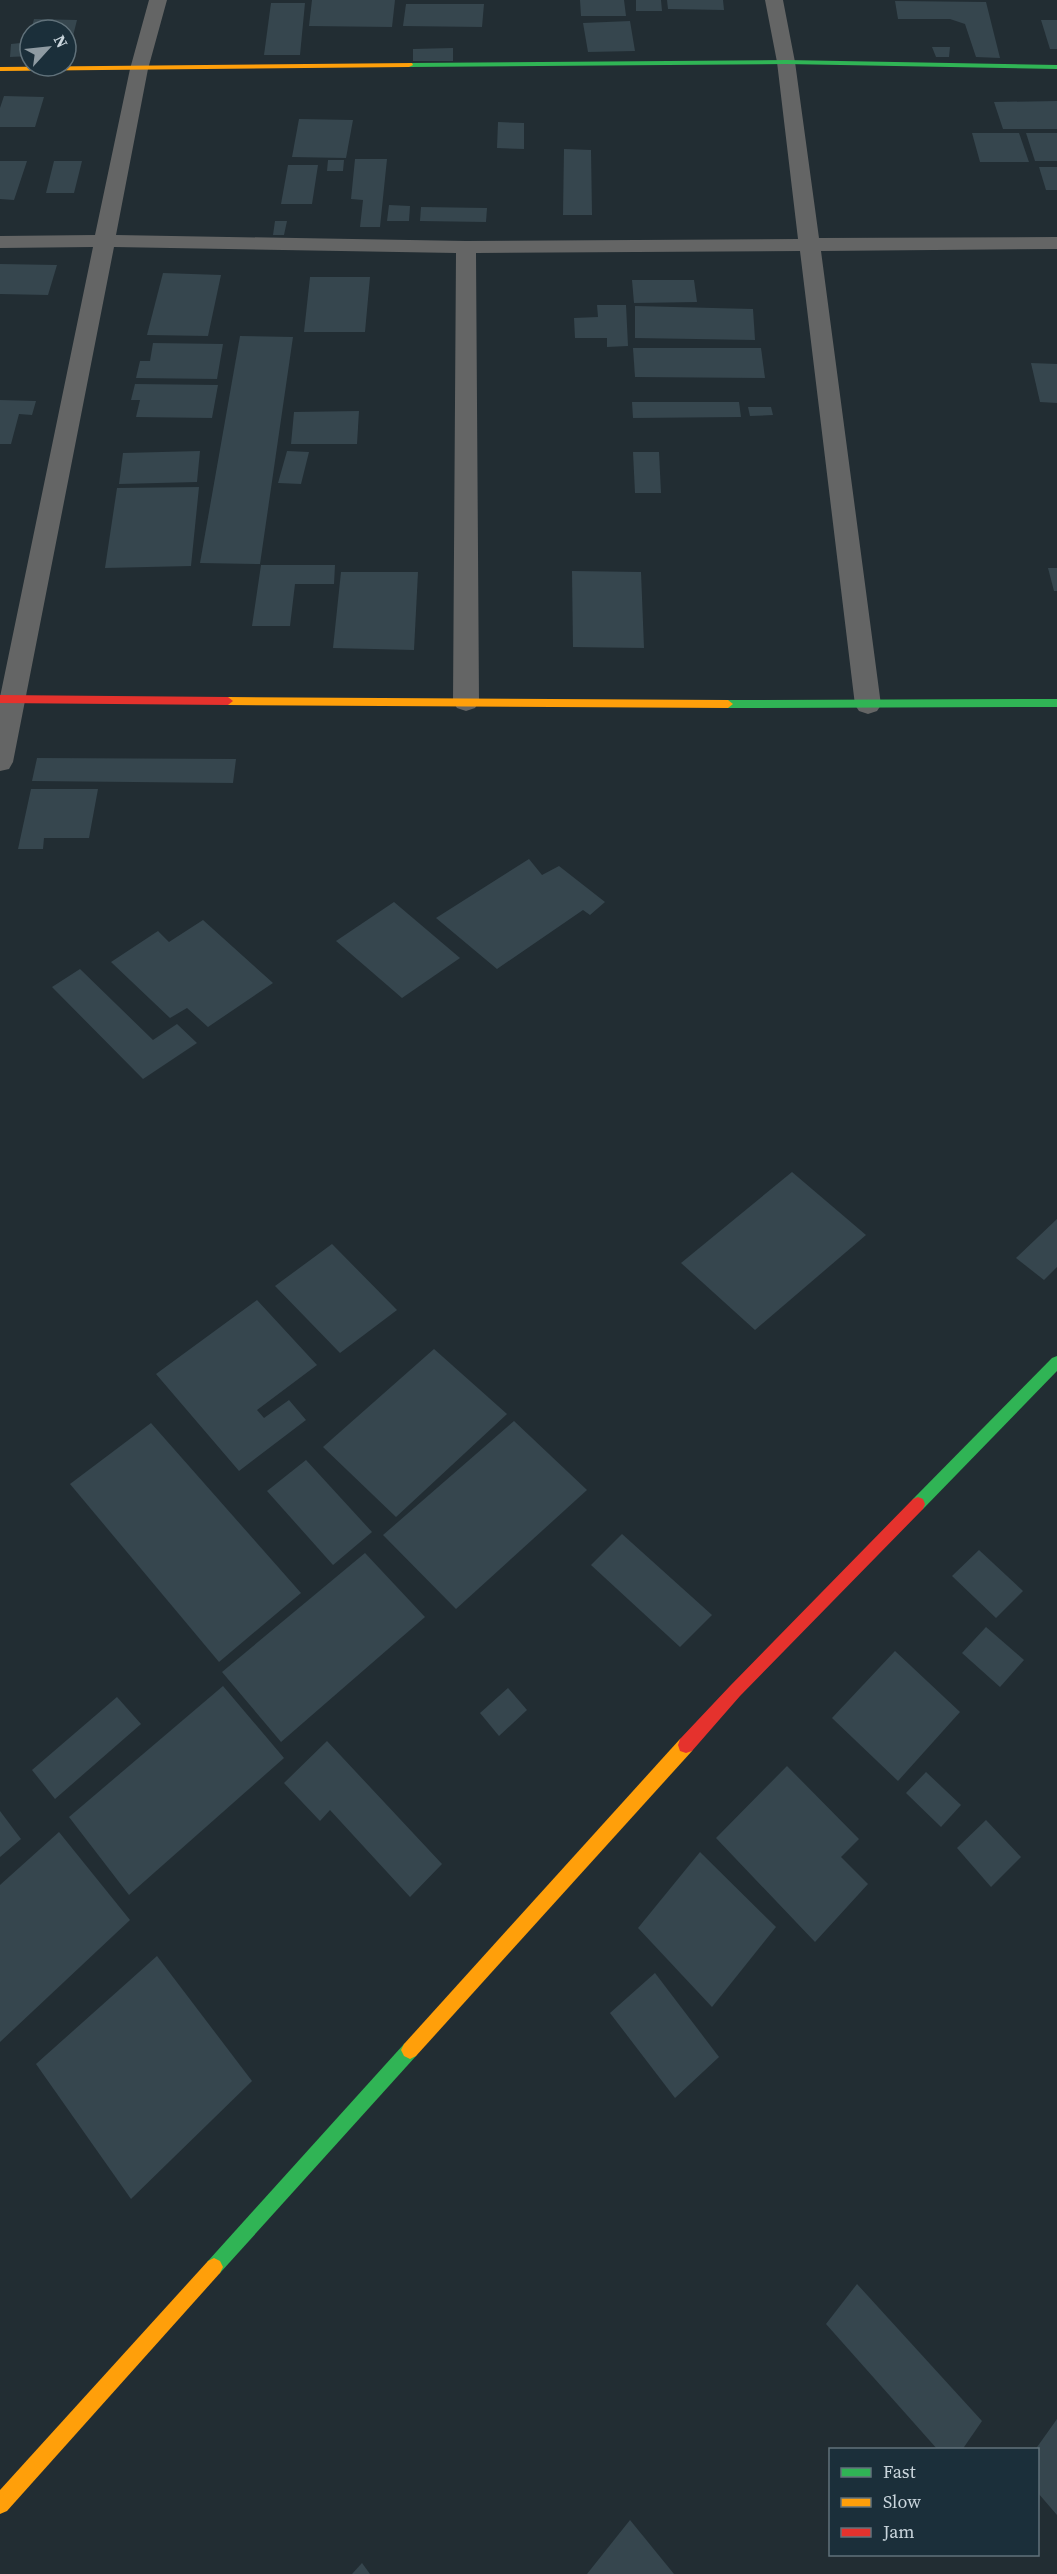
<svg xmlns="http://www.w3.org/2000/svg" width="1057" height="2574" font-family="'Source Serif 4',serif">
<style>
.building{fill:#36464e}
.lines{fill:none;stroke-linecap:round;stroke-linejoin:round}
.street{fill:#646565;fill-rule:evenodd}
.fast{fill:#30b455;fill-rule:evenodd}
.slow{fill:#ff9f0a;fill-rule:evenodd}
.jam{fill:#e5322d;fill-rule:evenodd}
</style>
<rect width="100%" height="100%" fill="#222d33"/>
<g class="building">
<path d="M 312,0 L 395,0 L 392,27 L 309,26 Z"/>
<path d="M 580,0 L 624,0 L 626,16 L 581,16 Z"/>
<path d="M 636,0 L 661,0 L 662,11 L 636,11 Z"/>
<path d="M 667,0 L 723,0 L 724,10 L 668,9 Z"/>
<path d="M 895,1 L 986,2 L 1000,58 L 976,57 L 965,24 L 950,19 L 898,19 Z"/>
<path d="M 271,3 L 305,3 L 300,55 L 264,55 Z"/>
<path d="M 406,4 L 484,4 L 482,27 L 403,26 Z"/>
<path d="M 34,19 L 77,20 L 68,56 L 66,56 L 66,30 L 31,30 Z"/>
<path d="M 1041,20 L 1057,20 L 1057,49 L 1050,49 Z"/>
<path d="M 630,21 L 635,51 L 588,52 L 583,23 Z"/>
<path d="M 30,42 L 30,56 L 10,57 L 11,44 Z"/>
<path d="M 932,47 L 950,47 L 949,57 L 936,57 Z"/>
<path d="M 453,48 L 453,61 L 413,61 L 413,49 Z"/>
<path d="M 4,96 L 44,97 L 35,127 L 0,127 L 0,108 Z"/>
<path d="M 1057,101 L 1057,129 L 1003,129 L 994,102 Z"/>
<path d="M 299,119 L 353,120 L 346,158 L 292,157 Z"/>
<path d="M 498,122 L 524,123 L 524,149 L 497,148 Z"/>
<path d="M 972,133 L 1019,133 L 1029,162 L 980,162 Z"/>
<path d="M 1026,133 L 1057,133 L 1057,161 L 1035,161 Z"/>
<path d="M 564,149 L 591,150 L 592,215 L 563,215 Z"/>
<path d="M 355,159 L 387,159 L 380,227 L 360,227 L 363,200 L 351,199 Z"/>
<path d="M 328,160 L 344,160 L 343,171 L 327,171 Z"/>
<path d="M 0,161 L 27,161 L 14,200 L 0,199 Z"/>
<path d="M 54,161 L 82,161 L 74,193 L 46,193 Z"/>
<path d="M 288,165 L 318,165 L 312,204 L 281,204 Z"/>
<path d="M 1039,167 L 1057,167 L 1057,190 L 1046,190 Z"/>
<path d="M 389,205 L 410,206 L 409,221 L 387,221 Z"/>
<path d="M 421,207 L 487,208 L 486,222 L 420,221 Z"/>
<path d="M 275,221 L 287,221 L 284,235 L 273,235 Z"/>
<path d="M 0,264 L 57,265 L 48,295 L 0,294 Z"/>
<path d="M 163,273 L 221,275 L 208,336 L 147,335 Z"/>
<path d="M 310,277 L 370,277 L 365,332 L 304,332 Z"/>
<path d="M 632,280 L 694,280 L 697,302 L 634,303 Z"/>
<path d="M 597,305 L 626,305 L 628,346 L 607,347 L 607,338 L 575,338 L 574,318 L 598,317 Z"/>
<path d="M 635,306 L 753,309 L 755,340 L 635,338 Z"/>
<path d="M 240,336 L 293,337 L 260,564 L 200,563 Z"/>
<path d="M 153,343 L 223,344 L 217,379 L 136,378 L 140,361 L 150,361 Z"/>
<path d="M 633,348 L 761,348 L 765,378 L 635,377 Z"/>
<path d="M 1031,363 L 1057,364 L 1057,403 L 1040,402 Z"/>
<path d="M 135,384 L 218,385 L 212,418 L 136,417 L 140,400 L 131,400 Z"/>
<path d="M 0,400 L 36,401 L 32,415 L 19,414 L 11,444 L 0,444 Z"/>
<path d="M 632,402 L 739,402 L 741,417 L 633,418 Z"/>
<path d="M 748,407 L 771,407 L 773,415 L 750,416 Z"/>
<path d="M 359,411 L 357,444 L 291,444 L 294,412 Z"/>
<path d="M 200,451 L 197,482 L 119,484 L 123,453 Z"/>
<path d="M 287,451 L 309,452 L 301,484 L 278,483 Z"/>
<path d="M 633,452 L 659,452 L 661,493 L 635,493 Z"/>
<path d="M 199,487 L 191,566 L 105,568 L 117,488 Z"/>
<path d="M 261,565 L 335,565 L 334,584 L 295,584 L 290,626 L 252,626 Z"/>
<path d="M 1048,568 L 1057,568 L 1057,591 L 1054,591 Z"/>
<path d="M 572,571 L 641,572 L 644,648 L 573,647 Z"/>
<path d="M 341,572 L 418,572 L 414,650 L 333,648 Z"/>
<path d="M 37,758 L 236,759 L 233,783 L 32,781 Z"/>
<path d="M 31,789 L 98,789 L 89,838 L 44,838 L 43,849 L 18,849 Z"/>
<path d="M 529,859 L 542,875 L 559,866 L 605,902 L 590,915 L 583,910 L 497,969 L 436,918 Z"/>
<path d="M 394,902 L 460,958 L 402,998 L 336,941 Z"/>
<path d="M 203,920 L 273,983 L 208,1027 L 187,1008 L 170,1018 L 111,962 L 158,931 L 169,942 Z"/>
<path d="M 80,969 L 153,1040 L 177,1024 L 197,1043 L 143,1079 L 52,987 Z"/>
<path d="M 792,1172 L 866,1235 L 755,1330 L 681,1263 Z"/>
<path d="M 1057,1219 L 1057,1267 L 1044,1280 L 1016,1258 Z"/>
<path d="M 332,1244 L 397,1310 L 340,1353 L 275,1286 Z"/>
<path d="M 257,1300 L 317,1365 L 257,1410 L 264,1418 L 289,1400 L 306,1420 L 239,1471 L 156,1374 Z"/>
<path d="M 434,1349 L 507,1414 L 396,1517 L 323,1447 Z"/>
<path d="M 514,1421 L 587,1490 L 456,1609 L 383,1535 Z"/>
<path d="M 151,1423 L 301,1593 L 219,1662 L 70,1484 Z"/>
<path d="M 306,1460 L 372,1532 L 333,1565 L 267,1491 Z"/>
<path d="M 622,1534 L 712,1615 L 680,1647 L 591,1565 Z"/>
<path d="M 979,1550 L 1023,1591 L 996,1618 L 952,1576 Z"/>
<path d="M 365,1553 L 425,1617 L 281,1742 L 222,1672 Z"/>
<path d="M 986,1627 L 1024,1660 L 1000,1687 L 962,1653 Z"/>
<path d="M 895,1651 L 960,1712 L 898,1781 L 832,1718 Z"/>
<path d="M 223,1686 L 284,1758 L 129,1895 L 69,1817 Z"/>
<path d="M 508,1688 L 527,1710 L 499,1736 L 480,1713 Z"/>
<path d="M 117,1697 L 141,1724 L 55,1799 L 32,1770 Z"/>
<path d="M 327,1741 L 442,1864 L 410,1897 L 330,1810 L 320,1821 L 284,1783 Z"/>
<path d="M 787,1766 L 859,1839 L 841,1857 L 868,1884 L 815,1942 L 716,1838 Z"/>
<path d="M 926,1772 L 961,1805 L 941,1827 L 906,1793 Z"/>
<path d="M 0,1811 L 21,1839 L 0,1857 Z"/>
<path d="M 986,1820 L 1021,1857 L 991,1887 L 957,1848 Z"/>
<path d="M 59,1832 L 130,1920 L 0,2042 L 0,1885 Z"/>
<path d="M 700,1852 L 776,1927 L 712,2007 L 638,1928 Z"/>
<path d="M 157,1956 L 252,2081 L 131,2199 L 36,2064 Z"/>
<path d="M 655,1973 L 719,2057 L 675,2098 L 610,2013 Z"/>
<path d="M 857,2284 L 982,2421 L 962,2450 L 938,2450 L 826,2324 Z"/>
<path d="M 1057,2419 L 1057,2515 L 1038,2493 L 1038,2450 L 1035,2450 Z"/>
<path d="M 630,2520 L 674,2574 L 587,2574 Z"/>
<path d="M 362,2563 L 370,2574 L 352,2574 Z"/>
</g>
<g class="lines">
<path class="street" d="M 149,0 L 167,0 L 148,69 L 116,235 L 466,241 L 798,239 L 777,62 L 765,0 L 783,0 L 795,62 L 819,238 L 1057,237 L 1057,249 L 821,251 L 881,705 L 877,711 L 868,714 L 859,711 L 855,705 L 800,251 L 476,253 L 479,702 L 475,708 L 466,711 L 457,708 L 453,702 L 456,253 L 114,247 L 13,762 L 9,769 L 0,771 L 0,697 L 93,247 L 0,248 L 0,236 L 95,235 L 130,69 Z"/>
<g class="fast">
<path d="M 786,60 L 1057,65 L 1057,69 L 786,64 L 409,67 L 405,65 L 409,63 Z"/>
<path d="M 1057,699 L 1057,707 L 728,708 L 723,704 L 728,700 Z"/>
<path d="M 1057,1356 L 1057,1371 L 923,1509 L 918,1511 L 913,1509 L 911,1504 L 913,1499 L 1052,1358 Z"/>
<path d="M 410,2041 L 416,2044 L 419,2050 L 416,2056 L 220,2273 L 214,2276 L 208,2273 L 205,2267 L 208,2261 L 404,2044 Z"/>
</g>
<g class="slow">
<path d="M 412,63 L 413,65 L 409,67 L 0,71 L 0,67 Z"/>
<path d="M 228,697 L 728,700 L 733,704 L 728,708 L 228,705 L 223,701 Z"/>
<path d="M 686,1737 L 692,1739 L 694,1745 L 692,1751 L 416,2056 L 410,2059 L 404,2056 L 401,2050 L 404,2044 L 680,1739 Z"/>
<path d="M 214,2258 L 220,2261 L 223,2267 L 220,2273 L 7,2511 L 0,2514 L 0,2490 L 208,2261 Z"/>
</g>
<g class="jam">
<path d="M 0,695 L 228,697 L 233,701 L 228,705 L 0,703 Z"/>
<path d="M 918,1497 L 923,1499 L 925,1504 L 923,1509 L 740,1696 L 692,1751 L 686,1753 L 680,1751 L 678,1745 L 680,1739 L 730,1686 L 913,1499 Z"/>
</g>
</g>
<rect x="829" y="2448" width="210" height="108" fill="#1b2f3a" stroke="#61727b" stroke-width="1.5"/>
<rect x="841" y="2468" width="30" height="9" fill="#30b455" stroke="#61727b" stroke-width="1.5"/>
<text x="883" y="2478" font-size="18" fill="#cad6dd">Fast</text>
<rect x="841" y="2498" width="30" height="9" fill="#ff9f0a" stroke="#61727b" stroke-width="1.5"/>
<text x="883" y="2508" font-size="18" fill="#cad6dd">Slow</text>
<rect x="841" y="2528" width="30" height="9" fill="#e5322d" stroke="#61727b" stroke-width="1.5"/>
<text x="883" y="2538" font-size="18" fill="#cad6dd">Jam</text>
<g transform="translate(48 48) rotate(63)"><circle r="28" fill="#1b2f3a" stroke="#61727b" stroke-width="1.5"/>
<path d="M0-4.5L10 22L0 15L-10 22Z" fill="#8f9ba2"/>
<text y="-9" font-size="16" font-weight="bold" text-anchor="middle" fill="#cad6dd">N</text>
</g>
</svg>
